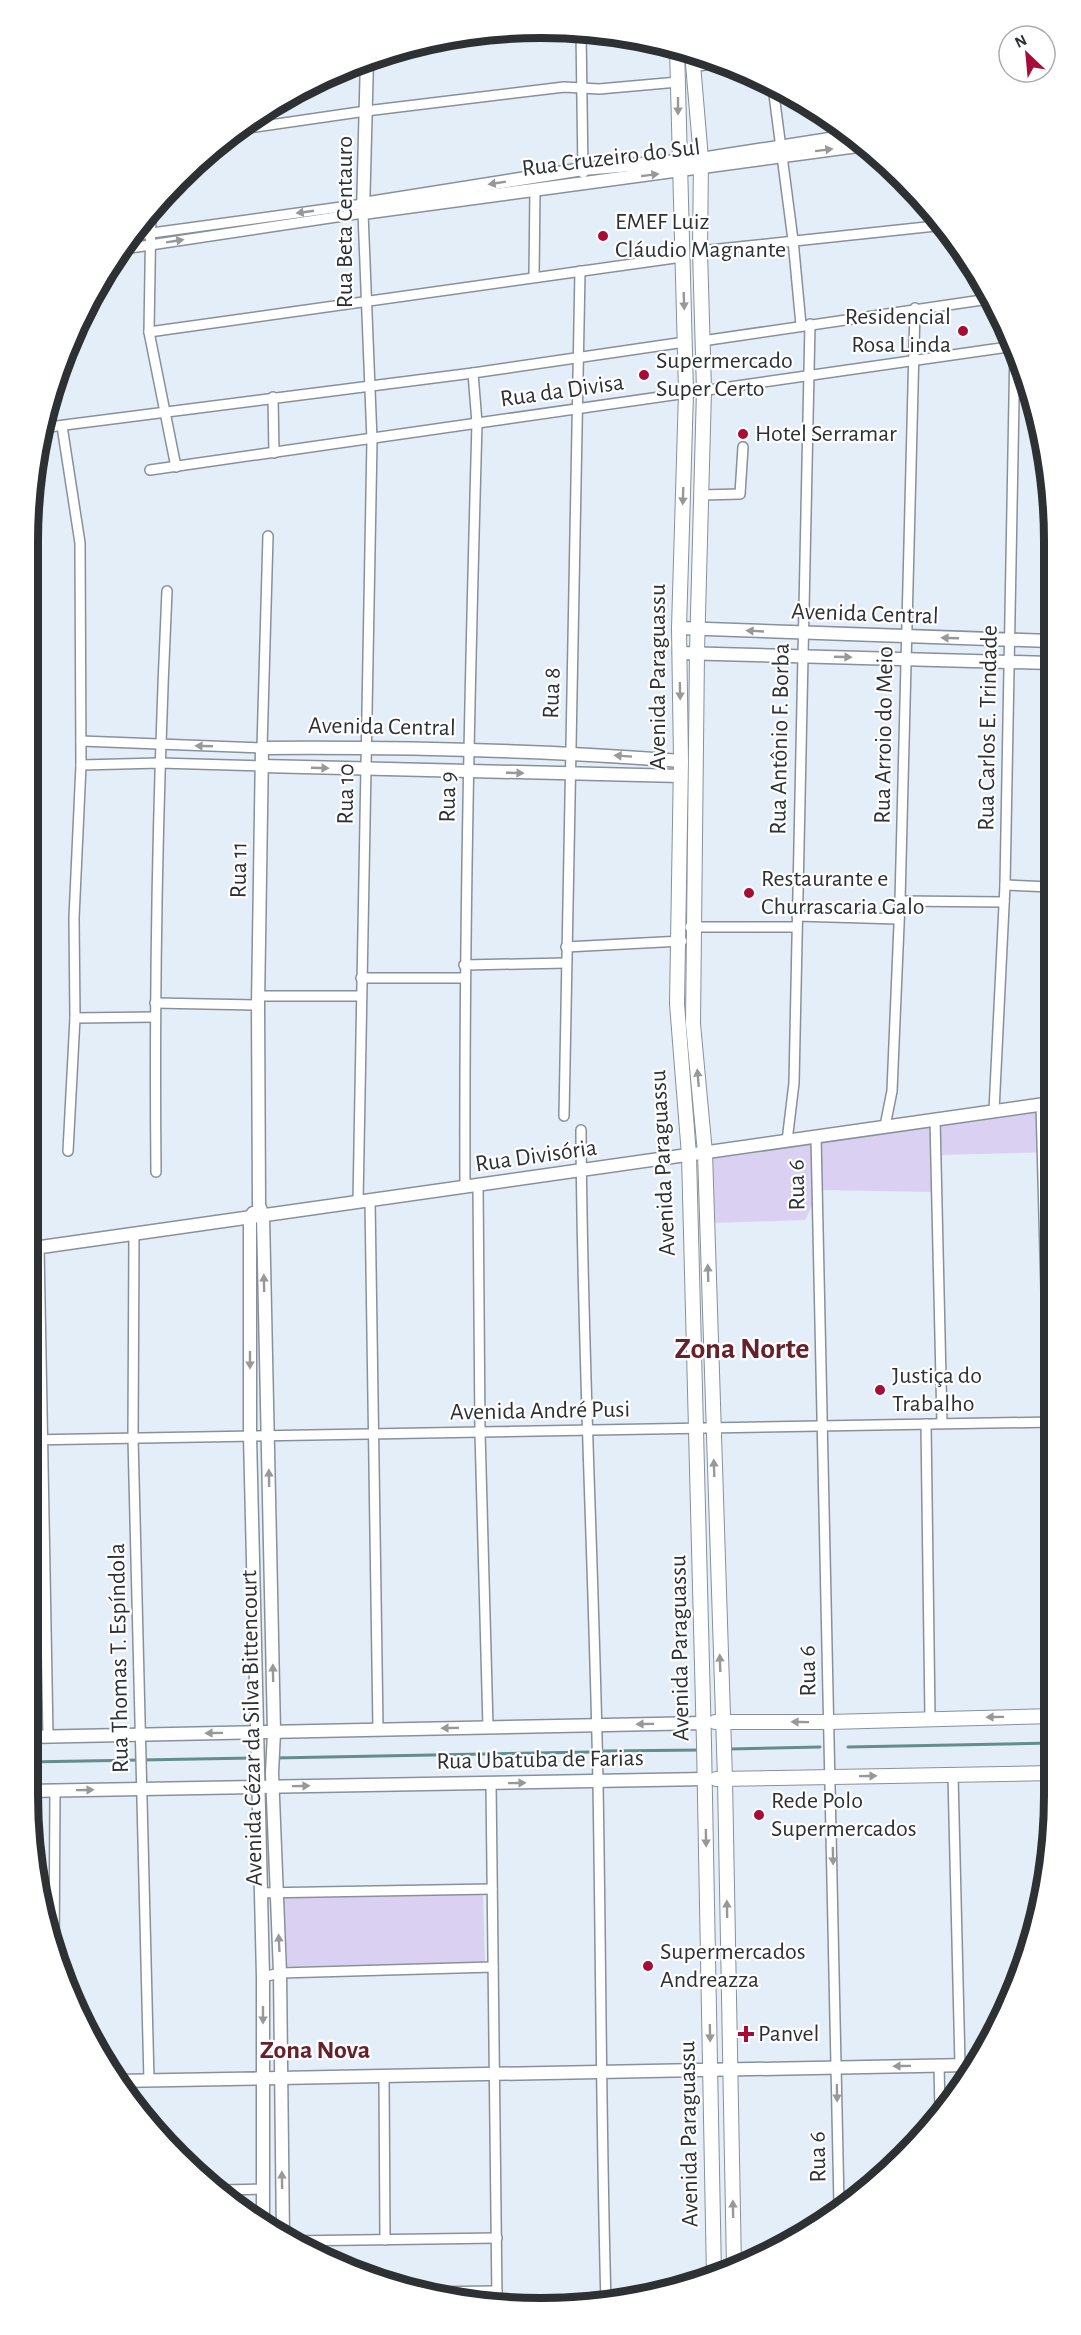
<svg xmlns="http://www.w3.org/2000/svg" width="1081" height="2335" font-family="'Alegreya Sans',sans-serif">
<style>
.green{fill:#dad1f2}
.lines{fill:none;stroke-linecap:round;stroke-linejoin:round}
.stream{stroke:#648d8e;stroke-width:3}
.minor-casing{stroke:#88919a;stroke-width:12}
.tertiary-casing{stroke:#88919a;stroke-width:15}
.secondary-casing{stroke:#88919a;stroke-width:16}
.minor{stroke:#fff;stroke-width:9}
.tertiary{stroke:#fff;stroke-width:12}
.secondary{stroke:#fff;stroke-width:14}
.oneway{fill:#96989a}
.poi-dot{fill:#a60c36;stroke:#fff;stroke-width:2}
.labels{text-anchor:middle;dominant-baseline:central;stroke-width:4.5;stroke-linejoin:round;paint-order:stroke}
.street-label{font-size:24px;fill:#2d3134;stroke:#fff}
.poi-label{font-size:24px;fill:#2d3134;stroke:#fff;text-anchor:start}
.neighbourhood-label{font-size:26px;font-weight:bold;fill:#67212b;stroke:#fff}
.district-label{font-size:30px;font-weight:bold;fill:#67212b;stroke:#fff}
.rim{fill:none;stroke:#2d3134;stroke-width:8}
</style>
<rect width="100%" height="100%" fill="#e3eef8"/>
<g class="green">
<path d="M 1052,1109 L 1052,1152 L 942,1155 L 931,1192 L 820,1190 L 805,1220 L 712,1223 L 708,1157 Z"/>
<path d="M 483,1894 L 485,1964 L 283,1967 L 281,1896 Z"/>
</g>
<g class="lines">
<g class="stream">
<path d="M 848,1747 L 1054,1743"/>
<path d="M 729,1749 L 820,1747"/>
<path d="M 604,1751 L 701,1750"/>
<path d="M 275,1758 L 590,1752"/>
<path d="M 27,1762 L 253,1758"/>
</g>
<defs>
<g id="minor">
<path d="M 581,31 L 583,173"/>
<path d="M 692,67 L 723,62"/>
<path d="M 773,87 L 793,240 L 801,325"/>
<path d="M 235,130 L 366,111 L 564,87 L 599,89 L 678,82"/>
<path d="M 151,209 L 149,332 L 176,467"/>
<path d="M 130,236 L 363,204"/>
<path d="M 117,250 L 363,213 L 372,440 L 358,1202"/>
<path d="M 700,251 L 945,225"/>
<path d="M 534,277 L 535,189"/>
<path d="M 149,332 L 682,257"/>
<path d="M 702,341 L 989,299"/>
<path d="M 273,397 L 274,453"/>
<path d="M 62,426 L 80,543 L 81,765 L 74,918 L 75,1018 L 68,1151"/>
<path d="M 41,428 L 473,373 L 685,342"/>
<path d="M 150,470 L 1015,346"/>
<path d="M 701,495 L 740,494 L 743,447"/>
<path d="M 81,741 L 262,748 L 268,536"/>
<path d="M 81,765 L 159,763 L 262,766"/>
<path d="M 1005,885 L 1051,887"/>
<path d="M 900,901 L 1004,902"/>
<path d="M 797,916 L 898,919"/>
<path d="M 690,927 L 796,927"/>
<path d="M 566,947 L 682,941"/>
<path d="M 464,965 L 566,963"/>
<path d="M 361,978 L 464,978"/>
<path d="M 258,996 L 361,996"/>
<path d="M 155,1003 L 258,1005"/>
<path d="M 75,1018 L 155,1017"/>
<path d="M 1041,1104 L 1053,1552"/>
<path d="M 994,1111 L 1005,885 L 1015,345"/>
<path d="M 564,1116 L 580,271"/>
<path d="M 935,1119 L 942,1423"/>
<path d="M 885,1126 L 892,1091 L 900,901 L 915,308"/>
<path d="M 581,1130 C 582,1348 594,1566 598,1784 C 601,1957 601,2130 606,2303"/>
<path d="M 816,1136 L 839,2205"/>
<path d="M 787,1141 L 794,1083 L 810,324"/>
<path d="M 156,1172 C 154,978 158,784 167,591"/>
<path d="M 478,1185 L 480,1432 L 488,1727"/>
<path d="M 465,1187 C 464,932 470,678 477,423 L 473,373"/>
<path d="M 370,1200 L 378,1729"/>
<path d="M 134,1234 L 133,1438 L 149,2081"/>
<path d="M 39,1247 L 48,1736"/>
<path d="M 926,1424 L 930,1718"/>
<path d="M 27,1440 L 1053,1422"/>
<path d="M 953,1775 L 960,2065"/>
<path d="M 491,1783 L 497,2300"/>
<path d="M 260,1893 L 492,1889"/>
<path d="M 54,1960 L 55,1791"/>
<path d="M 263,1977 L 280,1973 L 493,1967"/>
<path d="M 939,2065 L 940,2111"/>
<path d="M 384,2076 L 385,2240"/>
<path d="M 224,2190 L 263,2189"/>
<path d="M 289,2241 L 497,2238"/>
<path d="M 424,2292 L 497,2291"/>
</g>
<g id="tertiary">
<path d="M 367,59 L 363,213 L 865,145"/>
<path d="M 363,204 L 583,169 L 701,159 L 855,135"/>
<path d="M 679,628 L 1050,641"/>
<path d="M 679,653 L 1050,663"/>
<path d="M 262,766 L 681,776"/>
<path d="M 253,1213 L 250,1218 L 250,1436 L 263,1977 L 263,2222"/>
<path d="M 27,1249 L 1052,1103"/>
<path d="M 27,1737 L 704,1723"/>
<path d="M 27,1791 L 705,1779"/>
<path d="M 117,2081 L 969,2065"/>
<path d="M 283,2239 L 280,1973 L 272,1773 L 274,1732 L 263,1216 L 259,1205 L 258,1005 L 262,748 C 402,747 542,750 681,761"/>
</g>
<g id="secondary">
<path d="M 677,48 L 686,392 L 679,628 L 681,761 L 677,1004 L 689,1155 L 704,1744 L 714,2277"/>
<path d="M 692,52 L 701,159 L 700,251 L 704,390 L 697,652 L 693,1024 L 705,1153 L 725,1779 L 734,2268"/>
<path d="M 715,1722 L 829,1722 L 1054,1716"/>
<path d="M 716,1779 L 1054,1773"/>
</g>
</defs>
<use href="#minor" class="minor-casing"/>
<use href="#tertiary" class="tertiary-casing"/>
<use href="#secondary" class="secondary-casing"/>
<use href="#minor" class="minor"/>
<use href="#tertiary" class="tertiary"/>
<use href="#secondary" class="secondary"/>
</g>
<defs><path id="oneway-solid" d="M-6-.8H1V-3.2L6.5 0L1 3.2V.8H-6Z" transform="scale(1.5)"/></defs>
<g class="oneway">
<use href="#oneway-solid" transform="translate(678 106) rotate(90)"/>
<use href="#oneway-solid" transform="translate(824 150) rotate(-7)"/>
<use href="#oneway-solid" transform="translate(650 175) rotate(-7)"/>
<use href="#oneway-solid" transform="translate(497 183) rotate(171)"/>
<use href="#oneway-solid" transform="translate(305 212) rotate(172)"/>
<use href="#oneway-solid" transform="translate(175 241) rotate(-9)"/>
<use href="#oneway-solid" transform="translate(684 301) rotate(88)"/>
<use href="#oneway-solid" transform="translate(683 496) rotate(92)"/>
<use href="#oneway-solid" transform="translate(755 631) rotate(-177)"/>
<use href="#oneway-solid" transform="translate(950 638) rotate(-178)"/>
<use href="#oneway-solid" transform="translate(843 657) rotate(2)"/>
<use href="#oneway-solid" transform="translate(680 691) rotate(89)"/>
<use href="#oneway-solid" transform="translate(204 746) rotate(-178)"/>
<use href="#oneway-solid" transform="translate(623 756) rotate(-176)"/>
<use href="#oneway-solid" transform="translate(320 768) rotate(2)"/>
<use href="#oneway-solid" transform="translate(515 773) rotate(2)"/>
<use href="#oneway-solid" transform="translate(698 1078) rotate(-95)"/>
<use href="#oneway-solid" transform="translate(708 1273) rotate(-92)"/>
<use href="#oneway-solid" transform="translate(264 1283) rotate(-91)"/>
<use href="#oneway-solid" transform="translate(250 1360) rotate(90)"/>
<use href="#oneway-solid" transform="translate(714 1468) rotate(-92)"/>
<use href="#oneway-solid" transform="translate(269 1478) rotate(-91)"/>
<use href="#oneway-solid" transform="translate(720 1663) rotate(-92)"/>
<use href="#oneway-solid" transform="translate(273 1673) rotate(-91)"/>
<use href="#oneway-solid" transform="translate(995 1717) rotate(179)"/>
<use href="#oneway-solid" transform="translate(800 1722) rotate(-179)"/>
<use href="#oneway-solid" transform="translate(645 1724) rotate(179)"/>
<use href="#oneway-solid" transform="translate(450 1728) rotate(179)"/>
<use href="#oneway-solid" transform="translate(214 1733) rotate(179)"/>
<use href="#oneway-solid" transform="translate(868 1776) rotate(-1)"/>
<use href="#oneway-solid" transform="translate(517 1783) rotate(-1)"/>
<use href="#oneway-solid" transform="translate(301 1786) rotate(-1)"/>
<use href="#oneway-solid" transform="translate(85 1790) rotate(-1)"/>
<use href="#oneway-solid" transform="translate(706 1838) rotate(89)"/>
<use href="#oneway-solid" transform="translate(833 1856) rotate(89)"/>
<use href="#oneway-solid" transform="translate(727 1909) rotate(-91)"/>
<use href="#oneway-solid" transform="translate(279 1943) rotate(-93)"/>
<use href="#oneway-solid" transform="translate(263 2015) rotate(90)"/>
<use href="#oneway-solid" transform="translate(710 2033) rotate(89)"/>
<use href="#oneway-solid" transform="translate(902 2066) rotate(179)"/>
<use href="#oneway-solid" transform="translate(837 2093) rotate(89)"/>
<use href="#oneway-solid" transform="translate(282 2180) rotate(-91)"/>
<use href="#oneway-solid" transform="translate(733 2209) rotate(-91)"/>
</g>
<g class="poi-dot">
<circle cx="603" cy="236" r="6"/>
<circle cx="963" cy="331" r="6"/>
<circle cx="644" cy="375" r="6"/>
<circle cx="743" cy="434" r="6"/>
<circle cx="749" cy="893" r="6"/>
<circle cx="880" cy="1390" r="6"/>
<circle cx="759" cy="1815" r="6"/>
<circle cx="648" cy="1966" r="6"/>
<path d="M743 2025h6v6h6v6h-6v6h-6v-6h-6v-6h6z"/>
</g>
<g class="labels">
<g class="street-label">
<text transform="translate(611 158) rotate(-7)">Rua Cruzeiro do Sul</text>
<text transform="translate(345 222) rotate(-90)">Rua Beta Centauro</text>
<text transform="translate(562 391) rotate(-8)">Rua da Divisa</text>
<text transform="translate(865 614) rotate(2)">Avenida Central</text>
<text transform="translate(658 677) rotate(-90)">Avenida Paraguassu</text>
<text transform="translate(552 693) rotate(-88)">Rua 8</text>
<text transform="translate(382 727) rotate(1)">Avenida Central</text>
<text transform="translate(988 728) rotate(-89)">Rua Carlos E. Trindade</text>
<text transform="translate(884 735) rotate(-89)">Rua Arroio do Meio</text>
<text transform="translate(780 739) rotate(-89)">Rua Antônio F. Borba</text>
<text transform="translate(346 794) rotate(-89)">Rua 10</text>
<text transform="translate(448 797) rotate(-89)">Rua 9</text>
<text transform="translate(239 870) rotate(-89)">Rua 11</text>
<text transform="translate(536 1156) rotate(-8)">Rua Divisória</text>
<text transform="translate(663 1163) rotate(-93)">Avenida Paraguassu</text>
<text transform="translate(797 1185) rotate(-91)">Rua 6</text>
<text transform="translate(540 1411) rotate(-1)">Avenida André Pusi</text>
<text transform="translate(680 1648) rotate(-91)">Avenida Paraguassu</text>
<text transform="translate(119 1658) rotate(-91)">Rua Thomas T. Espíndola</text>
<text transform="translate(808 1671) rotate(-91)">Rua 6</text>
<text transform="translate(252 1728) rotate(-91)">Avenida Cézar da Silva Bittencourt</text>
<text transform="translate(540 1760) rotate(-1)">Rua Ubatuba de Farias</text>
<text transform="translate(689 2134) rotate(-91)">Avenida Paraguassu</text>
<text transform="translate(818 2157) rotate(-91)">Rua 6</text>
</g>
<g class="poi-label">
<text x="615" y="222">EMEF Luiz<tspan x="615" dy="28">Cláudio Magnante</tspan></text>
<text x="951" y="317" text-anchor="end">Residencial<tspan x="951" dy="28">Rosa Linda</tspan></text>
<text x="656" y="361">Supermercado<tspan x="656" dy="28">Super Certo</tspan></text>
<text x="755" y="434">Hotel Serramar</text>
<text x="761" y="879">Restaurante e<tspan x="761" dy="28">Churrascaria Galo</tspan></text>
<text x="892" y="1376">Justiça do<tspan x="892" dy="28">Trabalho</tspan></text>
<text x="771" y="1801">Rede Polo<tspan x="771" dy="28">Supermercados</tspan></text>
<text x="660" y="1952">Supermercados<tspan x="660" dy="28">Andreazza</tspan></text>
<text x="758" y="2034">Panvel</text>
</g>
<g class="neighbourhood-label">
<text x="315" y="2050">Zona Nova</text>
</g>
<g class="district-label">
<text x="742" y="1349">Zona Norte</text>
</g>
</g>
<path d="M0 0H1081V2335H0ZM541 38H541A503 503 0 0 1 1044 541V1795A503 503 0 0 1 541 2298H541A503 503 0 0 1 38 1795V541A503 503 0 0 1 541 38Z" fill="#fff" fill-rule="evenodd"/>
<path class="rim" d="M541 38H541A503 503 0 0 1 1044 541V1795A503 503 0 0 1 541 2298H541A503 503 0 0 1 38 1795V541A503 503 0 0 1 541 38Z"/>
<g transform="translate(1027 54) rotate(334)"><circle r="28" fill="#ffffff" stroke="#abadae" stroke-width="1.5"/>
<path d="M0-4.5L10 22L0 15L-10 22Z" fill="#a60c36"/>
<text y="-9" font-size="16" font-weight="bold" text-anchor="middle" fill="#2d3134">N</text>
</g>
</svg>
